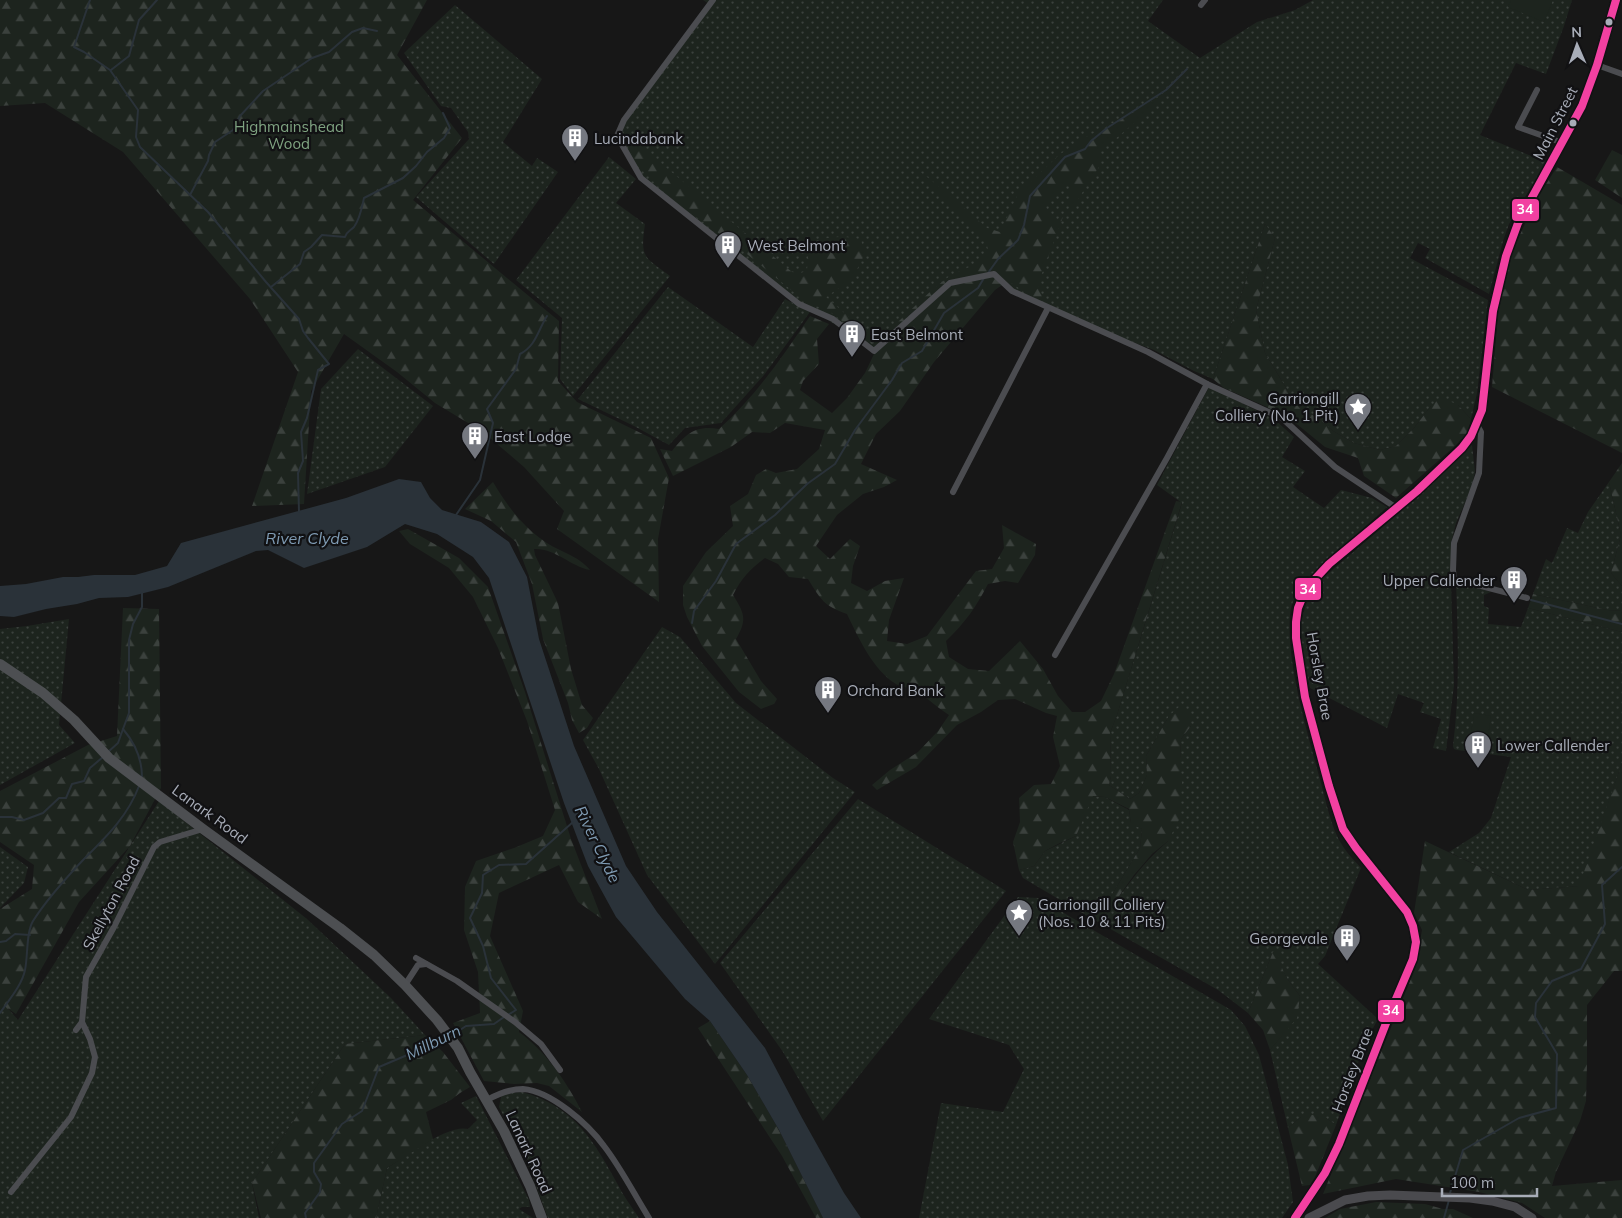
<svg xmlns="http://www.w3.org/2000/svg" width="1622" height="1218" font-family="Mulish,sans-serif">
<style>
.grass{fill:url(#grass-dots)}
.forest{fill:url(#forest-firs)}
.garden{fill:#1d241e}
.water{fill:#2a3239}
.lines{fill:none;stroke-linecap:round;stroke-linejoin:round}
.stream{stroke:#2a3239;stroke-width:2}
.minor{stroke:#4b4c50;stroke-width:6}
.secondary{stroke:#4a4a4e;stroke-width:9}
.primary{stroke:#4d4f52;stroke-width:10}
.bus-1-casing{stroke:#111113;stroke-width:11}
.bus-1{stroke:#f240a1;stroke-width:8}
.bus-dot{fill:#a8adb8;stroke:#111113;stroke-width:2}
.labels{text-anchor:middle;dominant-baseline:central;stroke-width:4.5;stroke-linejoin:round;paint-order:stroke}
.street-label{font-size:15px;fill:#a8adb8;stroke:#111113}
.park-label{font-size:15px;fill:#7fa381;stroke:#111113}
.poi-label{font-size:15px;fill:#a8adb8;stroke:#111113;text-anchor:start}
.water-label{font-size:16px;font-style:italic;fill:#7f9bb3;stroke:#111113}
.line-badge{stroke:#111113;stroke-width:2}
.badge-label{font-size:14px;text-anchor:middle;font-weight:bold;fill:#fff}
</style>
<defs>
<pattern id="grass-dots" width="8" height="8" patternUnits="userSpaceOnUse" patternTransform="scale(1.25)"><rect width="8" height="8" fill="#1d241e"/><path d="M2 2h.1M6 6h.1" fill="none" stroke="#3b413d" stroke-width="1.8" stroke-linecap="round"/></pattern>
<pattern id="forest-firs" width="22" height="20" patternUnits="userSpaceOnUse" patternTransform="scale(1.25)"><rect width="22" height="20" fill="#1d241e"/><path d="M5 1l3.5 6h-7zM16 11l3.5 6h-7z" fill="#3b413d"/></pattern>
</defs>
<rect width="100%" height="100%" fill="#171717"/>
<g class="grass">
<path d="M 703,0 L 1163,0 L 1148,21 L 1200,58 L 1257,22 L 1295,10 L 1313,0 L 1572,0 L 1564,26 L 1546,74 L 1516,63 L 1480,135 L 1546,162 L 1509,224 L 1503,241 L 1489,294 L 1425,258 L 1430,249 L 1418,243 L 1410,258 L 1488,300 L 1477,393 L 1471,419 L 1458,405 L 1431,406 L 1414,428 L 1396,446 L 1380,450 L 1354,443 L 1333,431 L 1315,416 L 1302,411 L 1295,403 L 1265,353 L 1256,310 L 1275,238 L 1265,224 L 1213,379 L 1194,371 L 1154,350 L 1119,337 L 1012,291 L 994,274 L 874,351 L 860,340 L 791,297 L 641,178 L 617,136 L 624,120 L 709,4 Z"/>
<path d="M 455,5 L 542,79 L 503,142 L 532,166 L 537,158 L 558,172 L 494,264 L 416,197 L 469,139 L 468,132 L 451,108 L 441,106 L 404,53 Z"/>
<path d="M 609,157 L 636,179 L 616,203 L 645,224 C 640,259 644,256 670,276 L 573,396 L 560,379 L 562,318 L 516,280 Z"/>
<path d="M 668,287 L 753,347 L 785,299 L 810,312 L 764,375 L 721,423 L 685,428 L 669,445 L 634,426 L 578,399 Z"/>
<path d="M 358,349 L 433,406 L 385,467 L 307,494 L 321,389 Z"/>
<path d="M 1209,387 L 1274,419 L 1294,437 L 1282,457 L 1305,471 L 1293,487 L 1324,508 L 1341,490 L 1372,498 L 1387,507 L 1305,581 C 1297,592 1291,602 1290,615 C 1286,662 1307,731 1319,776 C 1325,797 1329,819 1338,838 C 1344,850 1353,859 1361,868 L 1325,956 L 1318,964 L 1378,1019 L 1365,1043 L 1336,1125 L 1326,1118 L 1301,1117 L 1288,1128 L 1270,1050 L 1296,1018 L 1300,996 C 1288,980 1281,972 1277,952 L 1273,952 L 1248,1013 L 1218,990 L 1100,923 C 1121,894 1140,865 1168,841 L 1180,759 L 1181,739 L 1191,726 L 1169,716 L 1146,756 L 1147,775 L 1139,793 L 1130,799 L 1109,785 L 1111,776 L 1110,733 L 1117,715 L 1182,503 L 1157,485 Z"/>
<path d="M 1472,445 L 1475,472 L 1471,489 L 1456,523 L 1451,543 L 1451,582 L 1454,685 L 1446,751 L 1433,748 L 1441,719 L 1420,712 L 1424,703 L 1398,694 L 1387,728 L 1310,688 L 1301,646 L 1300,625 L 1308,598 L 1314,588 L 1323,578 L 1399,513 Z"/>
<path d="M 1609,482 L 1621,535 L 1611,573 L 1622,586 L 1622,611 L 1607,610 L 1533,594 L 1546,559 L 1552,563 L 1567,528 L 1578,533 L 1588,512 Z"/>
<path d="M 1456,582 L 1491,592 L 1484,595 L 1484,606 L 1489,608 L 1488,624 L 1521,627 L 1528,608 L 1622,632 L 1622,763 L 1580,886 L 1528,890 L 1449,852 L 1479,833 L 1491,818 L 1511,757 L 1457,750 L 1454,749 L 1453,746 C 1460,691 1458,637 1456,582 Z"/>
<path d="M 69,619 L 59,725 L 75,743 L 0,785 L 0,629 L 27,626 Z"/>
<path d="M 662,627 L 680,637 L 736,703 L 833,778 L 855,792 L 715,964 L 647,875 L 599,769 L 583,740 Z"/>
<path d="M 1092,796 L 1105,797 L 1129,810 L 1131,823 L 1142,829 L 1140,848 L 1110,898 L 1100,907 L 1094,920 L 1023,878 L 1019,870 L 1034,866 L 1045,851 L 1076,836 Z"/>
<path d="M 858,799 L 1006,891 L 823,1121 L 783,1052 L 720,963 Z"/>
<path d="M 159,801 L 307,919 L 391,998 L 425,1035 L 345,1044 L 252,1183 L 259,1218 L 0,1218 L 0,999 L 18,1020 Z"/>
<path d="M 0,847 L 28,867 L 24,883 L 0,908 Z"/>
<path d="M 1018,897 L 1038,898 L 1231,1010 L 1245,1026 L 1259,1055 L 1288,1165 L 1293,1202 L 1282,1218 L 919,1218 L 941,1103 L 1003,1112 L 1024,1069 L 1009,1045 L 929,1019 Z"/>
<path d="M 522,1092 C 574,1106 594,1141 618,1185 C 624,1197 632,1207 639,1218 L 548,1218 L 526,1159 L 499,1107 L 501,1097 L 504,1094 Z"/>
<path d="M 476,1096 L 529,1200 L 530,1207 L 522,1207 L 519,1209 L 533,1218 L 376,1218 L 387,1168 C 405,1157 448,1124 468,1129 L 477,1120 L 461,1103 Z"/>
</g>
<g class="forest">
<path d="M 0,0 L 427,0 L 397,55 L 462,138 L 413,200 L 559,321 L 558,381 L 577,402 L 651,438 L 669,478 L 658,539 L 659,602 L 557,529 L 564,511 L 524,467 L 483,432 L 435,403 L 397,372 L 344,334 L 311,391 L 304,504 L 252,506 L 298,372 L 250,299 L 123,152 L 45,103 L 0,106 Z"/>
<path d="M 1181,81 L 1171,92 L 1114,140 L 1101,145 L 1099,167 L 1071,210 L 1071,182 L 1055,192 L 1046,207 L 1053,221 L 1063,217 L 1038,284 L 1042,296 L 1050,302 L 1034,298 L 1008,281 L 995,290 L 934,362 L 900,411 L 876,434 L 861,464 L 897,480 L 884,487 L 863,494 L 837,515 L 816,546 L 830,559 L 850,539 L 860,546 L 853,566 L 851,583 L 867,591 L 885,581 L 904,578 L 889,620 L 887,641 L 907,644 L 927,636 L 976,571 L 992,569 L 1004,548 L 1002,525 L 1036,544 L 1035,555 L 1018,583 L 1005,581 L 988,584 C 976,607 965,623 946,641 L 949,657 L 968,669 L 989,671 L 1020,641 L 1043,669 L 1058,696 L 1072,712 L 1085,712 L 1101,701 L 1114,674 L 1176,501 L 1182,502 L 1117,715 L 1110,733 L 1111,776 L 1109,785 L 1130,799 L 1139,793 L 1147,775 L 1146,756 L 1169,716 L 1180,706 L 1191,714 L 1191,726 L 1181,739 L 1180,759 L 1182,783 L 1179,820 L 1168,841 L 1152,854 L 1134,875 L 1100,923 L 1094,920 L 1100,907 L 1110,898 L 1140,848 L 1142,829 L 1131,824 L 1129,809 L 1105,797 L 1093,796 L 1076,836 L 1058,844 L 1045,851 L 1034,866 L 1019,870 L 1013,842 L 1020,822 L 1019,798 L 1034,785 L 1051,784 L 1060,766 L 1053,737 L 1057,716 L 1046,713 L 1015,699 L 998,700 L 981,712 L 957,725 L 916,767 L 877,790 L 872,785 L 890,770 L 918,752 L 938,731 L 949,715 C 938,708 928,699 918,691 C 911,687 902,688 896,684 C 873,670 858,637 847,614 C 824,606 821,600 808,579 L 789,577 L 778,564 L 765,558 C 750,569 741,579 733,595 C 745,614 747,620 736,639 L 761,681 L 777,699 L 774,704 L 761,709 L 739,692 L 702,646 L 687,617 L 683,605 L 683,586 L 706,552 L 733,526 L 730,506 L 748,494 L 756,475 L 766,469 L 776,473 L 797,469 L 819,449 L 825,430 L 785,423 L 770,433 L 752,432 L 731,447 L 673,476 L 660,449 L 672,451 C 686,434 695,425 719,429 C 756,396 783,356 810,316 L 829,324 L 817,339 L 819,364 L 803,381 L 800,390 L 832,413 L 847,398 L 865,373 L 882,337 L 932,290 L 951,275 L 976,264 L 988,250 L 986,240 L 897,155 L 931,180 L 987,228 L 1000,232 L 1018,194 L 1059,155 L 1084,138 L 1144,107 Z"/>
<path d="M 628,136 L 792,272 L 801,273 L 807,270 L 808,257 L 813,242 C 827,237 847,235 861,240 L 865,254 L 852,279 L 826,297 L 872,337 L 872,344 L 829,311 L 806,302 L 742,250 L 685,209 L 639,167 L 625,142 Z"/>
<path d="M 1612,150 L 1622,155 L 1622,198 L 1595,180 Z"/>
<path d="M 1557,167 L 1622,205 L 1622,453 L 1492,387 L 1499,302 L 1512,252 L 1536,200 Z"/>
<path d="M 1265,224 L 1275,238 L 1256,310 L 1265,353 L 1295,403 L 1302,411 L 1315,416 L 1333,431 L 1354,443 L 1380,450 L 1396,446 L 1414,428 L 1431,406 L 1441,397 L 1458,405 L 1471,419 L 1468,432 L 1455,446 L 1396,498 L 1364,476 L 1358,458 L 1325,447 L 1298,425 L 1267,407 L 1224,388 L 1213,379 Z"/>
<path d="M 1622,463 L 1622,586 L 1611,573 L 1621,535 L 1609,482 Z"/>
<path d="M 493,482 C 506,504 522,526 544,541 C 559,552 578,555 590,570 C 570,566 555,548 534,549 L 535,555 L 558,603 L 571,669 L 582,705 L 593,718 L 587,728 L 579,733 L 572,720 L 568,703 L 543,639 L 532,584 L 516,542 L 491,521 L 465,509 Z"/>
<path d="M 408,529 L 459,558 L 488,587 L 525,692 L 571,839 L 602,919 L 578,902 L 559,865 L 499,893 L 490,936 L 523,1011 L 519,1032 C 546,1052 567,1082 582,1112 L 549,1086 L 537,1083 L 514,1084 L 484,1081 L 453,1023 L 480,1013 L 478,972 L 464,930 L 465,887 L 476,861 L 514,848 L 543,836 L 555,810 L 527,721 L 498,648 L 473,597 L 449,568 L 410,544 L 399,531 Z"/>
<path d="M 1533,594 L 1607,610 L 1622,611 L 1622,632 L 1528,608 Z"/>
<path d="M 123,608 L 159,609 L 161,788 L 130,846 L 79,902 L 16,1014 L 0,1003 L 0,909 L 32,889 L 34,865 L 0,842 L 0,791 L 88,745 L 117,736 Z"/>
<path d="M 1622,763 L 1622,971 L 1614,971 L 1587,1005 L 1587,1064 L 1586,1101 L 1580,1121 L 1556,1172 L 1552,1186 L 1622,1180 L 1622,1218 L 1545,1218 L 1522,1203 L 1479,1192 L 1396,1179 L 1323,1194 L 1415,969 L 1422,930 L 1414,913 L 1425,841 L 1528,890 L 1579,886 Z"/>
<path d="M 1273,952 L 1278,952 C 1281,972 1288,980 1300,996 L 1297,1018 L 1270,1050 L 1263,1030 L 1248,1013 Z"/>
<path d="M 710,1021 L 747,1075 L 779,1130 L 823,1218 L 816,1218 L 782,1156 L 698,1028 Z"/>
<path d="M 425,1035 L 443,1052 L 470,1087 L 460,1093 L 451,1100 L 426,1112 L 433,1139 L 387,1168 L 376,1218 L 261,1218 L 252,1183 L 345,1044 Z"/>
<path d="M 1317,1114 L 1326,1118 L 1336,1125 L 1315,1177 L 1310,1185 L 1302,1186 L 1288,1128 L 1301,1117 Z"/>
<path d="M 1376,1202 L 1425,1204 L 1443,1209 L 1453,1209 L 1473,1218 L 1325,1218 L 1340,1209 Z"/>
</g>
<g class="garden">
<path d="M 1511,0 L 1553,0 L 1544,22 L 1508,7 Z"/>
<path d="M 1474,713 L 1491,716 L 1486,750 L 1469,747 Z"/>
</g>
<path class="water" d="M 399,479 L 421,482 L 430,498 L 442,510 L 481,522 L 509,542 L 527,577 L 539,639 L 574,746 L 626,866 L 657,912 L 765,1048 L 801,1116 L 844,1193 L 861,1218 L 823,1218 L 779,1130 L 747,1075 L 710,1021 L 685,999 L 616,917 L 588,866 L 564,803 L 489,578 L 473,557 L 437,534 L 405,524 L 367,547 L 304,568 L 268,550 L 256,551 L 168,587 L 128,597 L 99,598 L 77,604 L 46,609 L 14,617 L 0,616 L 0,586 L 26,584 L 63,577 L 78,577 L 94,575 L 135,575 L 167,566 L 181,543 L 346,498 Z"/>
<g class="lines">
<g class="stream">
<path d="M 90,0 L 74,47 L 84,52 L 110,70 L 138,110 L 136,137 L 140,147 L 208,212 L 266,282 L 299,319 L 303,331 L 308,338 L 329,364 L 318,370 L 307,418 L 301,432 L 303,461 L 298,473 L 299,512"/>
<path d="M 111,70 L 129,56 L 139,20 L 157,0"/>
<path d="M 190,195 L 208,161 L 209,155 L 215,142 L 233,130 L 240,116 L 263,91 L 312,58 L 329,52 L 352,32 L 363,28 L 377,31"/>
<path d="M 988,273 L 998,259 L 1018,240 L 1024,225 L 1030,196 L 1065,157 L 1085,149 L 1091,141 L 1107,128 L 1166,90 L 1187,69"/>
<path d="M 271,287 L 300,264 L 304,252 L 311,247 L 322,235 L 345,237 C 347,231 350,231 354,227 C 360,219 362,207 364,198 L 403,178 L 416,166 L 427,152 L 444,138 L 450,128 L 443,113"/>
<path d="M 456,515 L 480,480 L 493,423 L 487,409 L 516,369 L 520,354 C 536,346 538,330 547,316"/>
<path d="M 1531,600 L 1622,624"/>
<path d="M 692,623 L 694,611 L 716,581 L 736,544 L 775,515 L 807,484 L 835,464 L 855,430 L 892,380 L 902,363 L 922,351 L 944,313 L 978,288 L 984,278"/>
<path d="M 108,752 L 118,743 L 123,729"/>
<path d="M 142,777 C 142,759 134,742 123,729 L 129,713 L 129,640 L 133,624 L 142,607 L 142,593"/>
<path d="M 0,817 L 12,817 L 24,820 L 43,813 L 59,798 L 66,798 L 72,784 L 84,781 L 90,768 L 103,757"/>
<path d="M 0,942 L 6,941 L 15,934 L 30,935"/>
<path d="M 0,1013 C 9,1000 22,985 25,970 C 28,957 26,932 33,921 C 47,899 66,878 84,859 C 106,837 128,816 139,786"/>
<path d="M 508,1015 L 516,1010 L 491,978 L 483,946 L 470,918 L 482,893 L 483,875 L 499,865 L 526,864 L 573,822"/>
<path d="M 454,1034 L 466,1026 L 494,1024 L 504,1017"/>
<path d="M 1450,1193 L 1463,1150 L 1519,1118 L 1556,1108 L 1557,1054 L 1535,1017 L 1536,1003 L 1552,981 L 1581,969 L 1605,924 L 1602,885 L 1622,867"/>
<path d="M 306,1218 L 305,1213 L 320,1192 L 321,1184 L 314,1172 L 314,1163 L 342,1124 L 362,1111 L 379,1067 L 445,1039"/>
<path d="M 1444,1218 L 1449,1200"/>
</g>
<g class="minor">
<path d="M 713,0 L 624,120 L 617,136 L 641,178 L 799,304 L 833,319 L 874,351 L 950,283 L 994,274 L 1012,291 L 1148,352 L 1207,384 L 1282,418 L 1335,467 L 1395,507"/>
<path d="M 1201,5 L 1205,0"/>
<path d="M 1597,65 L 1622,74"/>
<path d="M 1537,90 L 1518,127 L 1563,143"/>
<path d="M 1477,425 L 1481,432 L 1479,473 L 1454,543 L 1453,570 L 1454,579 L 1527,598"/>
<path d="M 953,492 L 1048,308"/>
<path d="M 1055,655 L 1167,458 L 1207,384"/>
<path d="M 416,958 L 457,981 L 515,1022 L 541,1044 L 560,1070"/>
<path d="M 405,985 L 418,965 L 426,964"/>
<path d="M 76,1030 L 82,1022 L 86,977 L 114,927 L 154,847 L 160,842 L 203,829"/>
<path d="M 487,1100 C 498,1094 510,1089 523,1089 C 551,1091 588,1124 604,1146 C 621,1168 634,1194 649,1218"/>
<path d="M 11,1192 L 71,1117 L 92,1073 L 95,1057 L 90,1039 L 82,1022"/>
</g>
<path class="secondary" d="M 1309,1218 L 1345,1200 L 1368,1196 L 1390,1195 L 1470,1198 L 1492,1201 L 1515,1207 L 1532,1218"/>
<g class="primary">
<path d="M 0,664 L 43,693 L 74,720 L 109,758 L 203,829 L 340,928 L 374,955 L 405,985 L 437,1020 L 458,1048 L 470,1072 L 504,1131 L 530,1186 L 542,1218"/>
<path d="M 1295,1218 L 1325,1173 L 1339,1144 L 1390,1013 L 1413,959 L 1416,942 L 1413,926 L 1407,912 L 1356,848 L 1343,829 L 1329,786 L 1305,697 L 1296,638 L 1296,622 L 1298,608 L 1303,596 L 1315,579 L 1329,564 L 1417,491 L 1462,448 L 1471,436 L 1482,410 L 1493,311 L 1506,256 L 1518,223 L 1582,106 L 1597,65 L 1616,0"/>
</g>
<defs>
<path id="bus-1" d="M 1295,1218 L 1325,1173 L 1339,1144 L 1390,1013 L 1413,959 L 1416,942 L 1413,926 L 1407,912 L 1356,848 L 1343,829 L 1329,786 L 1305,697 L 1296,638 L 1296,622 L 1298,608 L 1303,596 L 1315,579 L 1329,564 L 1417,491 L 1462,448 L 1471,436 L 1482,410 L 1493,311 L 1506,256 L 1518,223 L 1582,106 L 1597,65 L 1616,0"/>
</defs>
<use href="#bus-1" class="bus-1-casing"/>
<use href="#bus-1" class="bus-1"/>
</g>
<defs>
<symbol id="building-pin" viewBox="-11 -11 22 30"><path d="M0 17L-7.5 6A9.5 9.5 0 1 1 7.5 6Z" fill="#757880" stroke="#111113"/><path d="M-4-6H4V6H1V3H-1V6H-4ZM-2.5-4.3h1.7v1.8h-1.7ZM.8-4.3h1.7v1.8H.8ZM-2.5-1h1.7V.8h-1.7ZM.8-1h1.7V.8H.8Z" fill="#fff"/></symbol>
<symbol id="sight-pin" viewBox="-11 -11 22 30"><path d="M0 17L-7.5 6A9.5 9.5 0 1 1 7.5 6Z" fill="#757880" stroke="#111113"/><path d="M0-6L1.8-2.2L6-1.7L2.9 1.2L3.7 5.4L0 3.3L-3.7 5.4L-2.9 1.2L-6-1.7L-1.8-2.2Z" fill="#fff"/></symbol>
</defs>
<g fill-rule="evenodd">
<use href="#building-pin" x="559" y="122" width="32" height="43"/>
<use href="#building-pin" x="712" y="229" width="32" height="43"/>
<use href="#building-pin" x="836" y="318" width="32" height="43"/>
<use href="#sight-pin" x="1342" y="391" width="32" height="43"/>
<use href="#building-pin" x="459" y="420" width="32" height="43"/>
<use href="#building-pin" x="1498" y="564" width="32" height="43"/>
<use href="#building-pin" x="812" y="674" width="32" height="43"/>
<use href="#building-pin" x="1462" y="729" width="32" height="43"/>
<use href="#sight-pin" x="1003" y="897" width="32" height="43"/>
<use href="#building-pin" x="1331" y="922" width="32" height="43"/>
</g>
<g class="bus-dot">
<circle cx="1609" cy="22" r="4.5"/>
<circle cx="1573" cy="123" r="4.5"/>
</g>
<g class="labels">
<g class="street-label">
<text transform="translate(1555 123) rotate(-63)">Main Street</text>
<text transform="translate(1320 676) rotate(80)">Horsley Brae</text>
<text transform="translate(210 814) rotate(36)">Lanark Road</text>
<text transform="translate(111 903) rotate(-62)">Skellyton Road</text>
<text transform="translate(1352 1070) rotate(-69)">Horsley Brae</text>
<text transform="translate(529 1152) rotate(65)">Lanark Road</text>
</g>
<g class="park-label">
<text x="289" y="126">Highmainshead<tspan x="289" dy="17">Wood</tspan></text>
</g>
<g class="poi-label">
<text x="594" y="138">Lucindabank</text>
<text x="747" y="245">West Belmont</text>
<text x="871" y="334">East Belmont</text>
<text x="1339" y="398" text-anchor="end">Garriongill<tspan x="1339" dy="17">Colliery (No. 1 Pit)</tspan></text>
<text x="494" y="436">East Lodge</text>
<text x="1495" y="580" text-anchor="end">Upper Callender</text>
<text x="847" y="690">Orchard Bank</text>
<text x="1497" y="745">Lower Callender</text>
<text x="1038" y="904">Garriongill Colliery<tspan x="1038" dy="17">(Nos. 10 &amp; 11 Pits)</tspan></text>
<text x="1328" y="938" text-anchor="end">Georgevale</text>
</g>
<g class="water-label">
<text x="307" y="538">River Clyde</text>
<text transform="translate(598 844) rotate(64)">River Clyde</text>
<text transform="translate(433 1042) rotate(-26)">Millburn</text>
</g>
</g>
<g class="line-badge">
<rect x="1511" y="198" width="29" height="24" rx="5" fill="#f240a1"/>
<rect x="1294" y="577" width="28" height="24" rx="5" fill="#f240a1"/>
<rect x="1377" y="999" width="28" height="24" rx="5" fill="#f240a1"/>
</g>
<g class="badge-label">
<text x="1525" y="214">34</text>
<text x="1308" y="594">34</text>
<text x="1391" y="1015">34</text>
</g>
<g transform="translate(1577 45) rotate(358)" stroke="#111113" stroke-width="4" paint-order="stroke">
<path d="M0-4L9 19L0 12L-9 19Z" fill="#a8adb8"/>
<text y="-8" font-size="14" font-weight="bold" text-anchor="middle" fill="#a8adb8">N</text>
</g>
<path d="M1442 1188v8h95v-8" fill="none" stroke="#a8adb8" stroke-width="2.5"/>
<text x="1450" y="1188" font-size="15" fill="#a8adb8" stroke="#111113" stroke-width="4" paint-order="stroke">100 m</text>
</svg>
